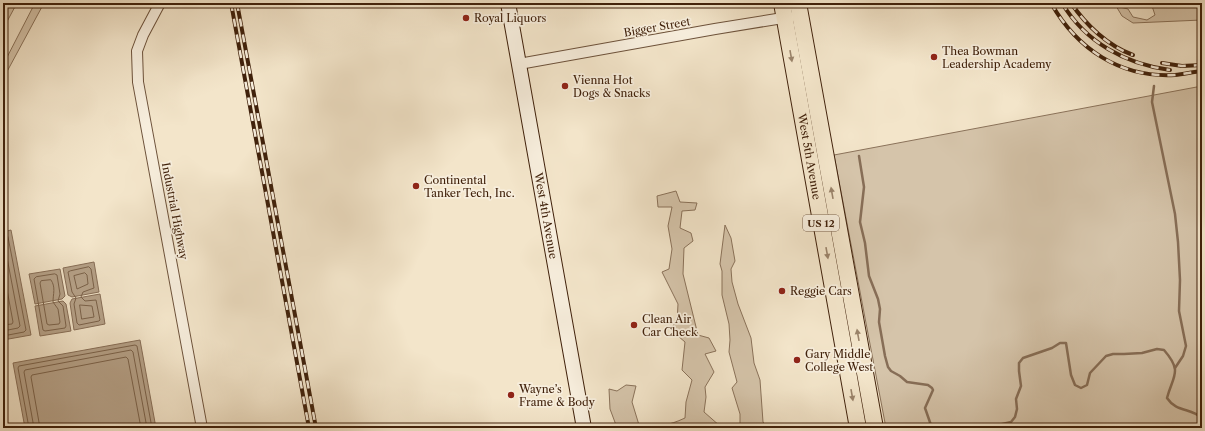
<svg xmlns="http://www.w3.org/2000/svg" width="1205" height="431" font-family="'Libre Caslon Text',serif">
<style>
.green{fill:#d5c4aa;stroke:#8a725a}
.water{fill:#b6a289;stroke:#876e57}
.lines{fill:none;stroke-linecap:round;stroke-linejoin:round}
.shore{stroke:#7b624a;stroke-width:1}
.stream{stroke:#876e57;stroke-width:2.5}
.minor-casing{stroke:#6d523b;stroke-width:12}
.secondary-casing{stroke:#40210b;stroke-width:16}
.primary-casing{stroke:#40210b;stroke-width:18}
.minor{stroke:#f7eedd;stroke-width:10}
.secondary{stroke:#f7eedd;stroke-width:14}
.primary{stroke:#f3e5ca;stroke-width:16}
.rail-casing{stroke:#40210b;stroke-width:4}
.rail{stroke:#f7eedd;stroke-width:2.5;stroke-dasharray:8;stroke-linecap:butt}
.oneway{fill:#9a836a}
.poi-dot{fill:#8f2418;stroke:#f7eedd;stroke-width:1.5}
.labels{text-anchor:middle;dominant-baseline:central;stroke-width:3.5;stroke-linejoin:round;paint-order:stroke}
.shield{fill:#f7eedd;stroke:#775e4a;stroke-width:1}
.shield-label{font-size:10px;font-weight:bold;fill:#40210b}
.poi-label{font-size:11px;fill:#40210b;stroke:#f7eedd;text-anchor:start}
.street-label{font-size:11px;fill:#40210b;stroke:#f7eedd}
</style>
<rect width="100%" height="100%" fill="#f3e5ca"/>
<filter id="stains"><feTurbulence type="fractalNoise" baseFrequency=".005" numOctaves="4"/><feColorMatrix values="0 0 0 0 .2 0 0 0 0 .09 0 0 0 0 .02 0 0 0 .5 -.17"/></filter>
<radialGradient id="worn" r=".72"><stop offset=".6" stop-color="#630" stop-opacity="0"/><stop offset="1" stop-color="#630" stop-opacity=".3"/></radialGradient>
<g class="green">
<path d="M 3,3 L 17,3 L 3,29 Z"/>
<path d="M 35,3 L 44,3 L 3,79 L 3,65 Z"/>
<path d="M 1151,3 L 1202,3 L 1202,20 L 1133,23 L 1122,16 L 1116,6 L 1128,9 L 1133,17 L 1147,20 L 1155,15 Z"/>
<path d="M 1202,86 L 1202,428 L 886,428 L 834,155 Z"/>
<path d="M 676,191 L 680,202 L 697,203 L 695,210 L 682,211 L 680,228 L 691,233 L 693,241 L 684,248 L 683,274 L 698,335 L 709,338 L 716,351 L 705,354 L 714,372 L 705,387 L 706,397 L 704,412 L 720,426 L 720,428 L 606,428 L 605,425 L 616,425 L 610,409 L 609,389 L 617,391 L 626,385 L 636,386 L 632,402 L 639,425 C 657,427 668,426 685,418 L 686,402 L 692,380 L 682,370 L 685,342 L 678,336 L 673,325 L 677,323 L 678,304 L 662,272 L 669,269 L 672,249 L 668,226 L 672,207 L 658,207 L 657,196 Z"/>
<path d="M 725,225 L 731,238 L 735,261 L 731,269 L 732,282 L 738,304 L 751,338 L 754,363 L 760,380 L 763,422 L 767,428 L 740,428 L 740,414 L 732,388 L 737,382 L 729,352 L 730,340 L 729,324 L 722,295 L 722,271 L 720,264 Z"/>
</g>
<g class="water">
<path d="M 11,230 L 31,335 L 3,340 L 3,232 Z"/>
<path d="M 94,262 L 99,292 L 72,297 L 68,295 L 63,268 Z"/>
<path d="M 60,269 L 65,296 L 62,299 L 35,304 L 29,274 Z"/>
<path d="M 100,294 L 105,324 L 74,330 L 70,303 L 72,299 Z"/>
<path d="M 63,301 L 66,304 L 71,331 L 40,336 L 35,306 Z"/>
<path d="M 140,340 L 156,428 L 25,428 L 13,363 Z"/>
</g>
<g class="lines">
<g class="shore">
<path d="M 3,235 L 7,235 L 8,237 L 26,330 L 24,332 L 3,336"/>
<path d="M 3,241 L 4,242 L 20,326 L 18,328 L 3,331"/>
<path d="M 89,267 L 91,269 L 94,288 L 83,292 L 81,297 L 85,301 L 96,300 L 100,320 L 99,321 L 79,325 L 77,323 L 74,304 L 76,298 L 72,292 L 68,272 L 70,271 Z"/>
<path d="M 3,268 L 13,322 L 12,324 L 3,325"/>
<path d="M 85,273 L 87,275 L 88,284 L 77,289 L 74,276 Z"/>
<path d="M 55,274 L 57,275 L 60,294 L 58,301 L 63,306 L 66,326 L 65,328 L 45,331 L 43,330 L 34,279 L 36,277 Z"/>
<path d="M 51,280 C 56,287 53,294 53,302 L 58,309 L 60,322 L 59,324 L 49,325 L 47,324 L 40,283 L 41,281 Z"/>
<path d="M 80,305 L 92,306 L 94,317 L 82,319 Z"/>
<path d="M 29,428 L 18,368 L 19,366 L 135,345 L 137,346 L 152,428"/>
<path d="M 34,428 L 24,372 L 25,370 L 131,350 L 133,352 L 147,428"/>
<path d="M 40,428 L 31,377 L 32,375 L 126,357 L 128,359 L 141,428"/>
</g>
<g class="stream">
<path d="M 1154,86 L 1152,102 L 1175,214 L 1178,242 L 1180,280 L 1179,311 L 1186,346 L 1183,356 L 1175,368"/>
<path d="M 859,156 L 864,187 L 860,222 L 865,243 L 869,276 L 878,299 L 880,309 L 879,322 L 885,356 L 888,367 L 891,371 L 900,376 L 907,382 L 928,385 L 932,388 L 933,390 L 925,408 L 932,428"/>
<path d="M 985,428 L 1011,422 L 1015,417 L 1017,409 L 1016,399 L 1021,386 L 1019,371 L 1019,363 L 1023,358 L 1052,348 L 1060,343 L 1066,343 L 1071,375 L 1075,385 L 1081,388 L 1087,385 L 1090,373 L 1106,356 L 1113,354 L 1124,354 L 1142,353 L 1157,349 L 1164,350 C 1183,372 1173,375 1167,398 C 1176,412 1191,408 1202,418"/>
</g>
<defs>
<g id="minor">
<path d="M 160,3 L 143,35 L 137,51 L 138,82 L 202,428"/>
<path d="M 519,64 L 715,29 L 789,17"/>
</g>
<g id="secondary">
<path id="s1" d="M 508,3 L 584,428"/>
</g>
<g id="primary">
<path id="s2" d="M 782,3 L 858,428"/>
<path d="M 798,3 L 875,428"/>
</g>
</defs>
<use href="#minor" class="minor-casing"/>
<use href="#secondary" class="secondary-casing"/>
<use href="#primary" class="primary-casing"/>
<use href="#minor" class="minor"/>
<use href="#secondary" class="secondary"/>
<use href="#primary" class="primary"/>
<defs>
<g id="rail">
<path d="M 231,3 L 309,428"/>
<path d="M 237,3 L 316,428"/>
<path d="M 1051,3 C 1077,49 1120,78 1175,75 C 1184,74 1193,72 1202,71"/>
<path d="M 1062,3 C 1086,43 1126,64 1170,70"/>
<path d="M 1071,3 C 1086,25 1108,46 1133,55"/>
<path d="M 1162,63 L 1182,66 L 1202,65"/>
</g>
</defs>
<use href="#rail" class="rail-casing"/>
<use href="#rail" class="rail"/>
</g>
<defs><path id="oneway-solid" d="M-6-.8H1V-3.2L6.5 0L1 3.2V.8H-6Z"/></defs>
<g class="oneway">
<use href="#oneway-solid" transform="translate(791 56) rotate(80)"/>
<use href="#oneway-solid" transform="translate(832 193) rotate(-100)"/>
<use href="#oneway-solid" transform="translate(827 253) rotate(80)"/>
<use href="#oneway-solid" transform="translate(858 335) rotate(-100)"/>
<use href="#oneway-solid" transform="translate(852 395) rotate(80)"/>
</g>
<g class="poi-dot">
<circle cx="466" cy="18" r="4"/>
<circle cx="934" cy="57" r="4"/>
<circle cx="565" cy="86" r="4"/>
<circle cx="416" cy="186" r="4"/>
<circle cx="782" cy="291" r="4"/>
<circle cx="634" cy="325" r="4"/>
<circle cx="797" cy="360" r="4"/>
<circle cx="511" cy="395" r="4"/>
</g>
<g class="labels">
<rect class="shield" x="803" y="215" width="36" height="16" rx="3"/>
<g class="shield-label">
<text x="821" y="223">US 12</text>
</g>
<g class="poi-label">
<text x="474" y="18">Royal Liquors</text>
<text x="942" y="51">Thea Bowman<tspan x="942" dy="13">Leadership Academy</tspan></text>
<text x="573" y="80">Vienna Hot<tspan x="573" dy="13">Dogs &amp; Snacks</tspan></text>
<text x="424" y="180">Continental<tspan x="424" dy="13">Tanker Tech, Inc.</tspan></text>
<text x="790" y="291">Reggie Cars</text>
<text x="642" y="319">Clean Air<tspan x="642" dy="13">Car Check</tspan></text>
<text x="805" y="354">Gary Middle<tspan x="805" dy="13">College West</tspan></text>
<text x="519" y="389">Wayne’s<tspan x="519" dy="13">Frame &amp; Body</tspan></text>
</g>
<g class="street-label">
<text transform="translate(657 27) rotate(-10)">Bigger Street</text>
<text stroke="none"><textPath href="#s2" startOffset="156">West 5th Avenue</textPath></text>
<text transform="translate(175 211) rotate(79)">Industrial Highway</text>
<text stroke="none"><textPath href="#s1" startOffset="216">West 4th Avenue</textPath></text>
</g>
</g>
<rect width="1205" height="431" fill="none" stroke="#f3e5ca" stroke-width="16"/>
<rect x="4" y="4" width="1197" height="423" fill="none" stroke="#40210b" stroke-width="2"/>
<rect x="8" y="8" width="1189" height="415" fill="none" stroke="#40210b"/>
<rect width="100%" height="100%" filter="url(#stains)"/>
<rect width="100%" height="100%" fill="url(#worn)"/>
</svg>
